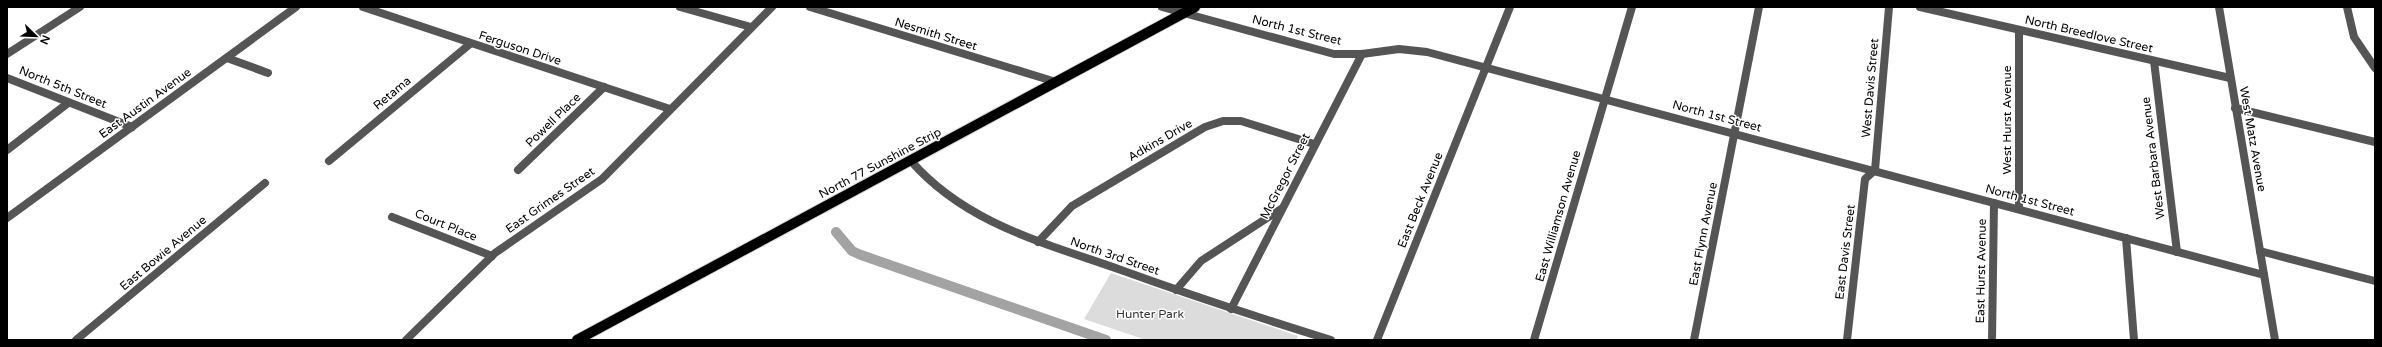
<svg xmlns="http://www.w3.org/2000/svg" width="2382" height="347" font-family="'Varela Round',sans-serif">
<style>
.green{fill:#dcdcdc}
.lines{fill:none;stroke-linecap:round;stroke-linejoin:round}
.canal{stroke:#a3a3a3;stroke-width:10}
.primary-casing{stroke:#dbdbdb;stroke-width:12}
.minor{stroke:#555;stroke-width:8}
.tertiary{stroke:#555;stroke-width:8}
.primary{stroke:#000;stroke-width:10}
.labels{text-anchor:middle;dominant-baseline:central;stroke-width:3;stroke-linejoin:round;paint-order:stroke}
.street-label{font-size:12px;fill:#000;stroke:#fff}
.park-label{font-size:12px;fill:#333;stroke:#fff}
</style>
<rect width="100%" height="100%" fill="#fff"/>
<path class="green" d="M 1111,273 L 1298,336 L 1296,340 L 1146,340 L 1084,319 Z"/>
<g class="lines">
<path class="canal" d="M 836,232 L 852,251 L 861,255 L 1106,340"/>
<defs>
<path id="primary" d="M 577,340 L 1195,7"/>
</defs>
<use href="#primary" class="primary-casing"/>
<g class="minor">
<path d="M 363,7 L 670,109"/>
<path d="M 680,7 L 751,27"/>
<path d="M 810,7 L 1056,82"/>
<path d="M 1162,7 L 1334,54 L 1362,54 L 1399,49 L 1427,52 L 2264,275"/>
<path d="M 1920,7 L 2230,78"/>
<path d="M 2347,7 L 2354,37 L 2375,68"/>
<path d="M 2019,31 L 2019,209"/>
<path d="M 7,54 L 80,7"/>
<path d="M 227,58 L 268,73"/>
<path d="M 2154,61 L 2177,252"/>
<path d="M 7,78 L 132,127"/>
<path d="M 7,150 L 68,103"/>
<path d="M 329,161 L 470,44"/>
<path d="M 911,161 C 966,224 1045,243 1121,270 C 1190,295 1260,318 1331,340"/>
<path d="M 518,170 L 604,87"/>
<path d="M 1875,170 L 1889,7"/>
<path d="M 392,217 L 492,256"/>
<path d="M 2126,238 L 2134,340"/>
<path d="M 1038,242 L 1072,206 L 1205,127 L 1223,121 L 1241,121 L 1314,144"/>
<path d="M 2260,251 L 2375,281"/>
<path d="M 1176,290 L 1201,261 L 1281,209"/>
<path d="M 1231,309 L 1362,54"/>
<path d="M 76,340 L 265,183"/>
<path d="M 406,340 L 495,253 L 602,179 L 772,7"/>
<path d="M 1377,340 L 1510,7"/>
<path d="M 1534,340 L 1632,7"/>
<path d="M 1694,340 L 1759,7"/>
<path d="M 1847,340 L 1865,179 L 1875,170"/>
<path d="M 1992,340 L 1994,203"/>
</g>
<g class="tertiary">
<path d="M 2219,7 L 2275,340"/>
<path d="M 2235,108 L 2375,142"/>
<path d="M 7,218 L 296,7"/>
</g>
<use href="#primary" class="primary"/>
</g>
<g class="labels">
<g class="street-label">
<text transform="translate(1297 30) rotate(14)">North 1st Street</text>
<text transform="translate(936 34) rotate(17)">Nesmith Street</text>
<text transform="translate(2089 34) rotate(13)">North Breedlove Street</text>
<text transform="translate(520 48) rotate(18)">Ferguson Drive</text>
<text transform="translate(63 87) rotate(22)">North 5th Street</text>
<text transform="translate(1870 88) rotate(-85)">West Davis Street</text>
<text transform="translate(392 93) rotate(-40)">Retama</text>
<text transform="translate(145 103) rotate(-36)">East Austin Avenue</text>
<text transform="translate(1717 116) rotate(15)">North 1st Street</text>
<text transform="translate(553 120) rotate(-44)">Powell Place</text>
<text transform="translate(2007 120) rotate(-90)">West Hurst Avenue</text>
<text transform="translate(2253 139) rotate(80)">West Matz Avenue</text>
<text transform="translate(1160 140) rotate(-30)">Adkins Drive</text>
<text transform="translate(2153 158) rotate(-97)">West Barbara Avenue</text>
<text transform="translate(880 163) rotate(-28)">North 77 Sunshine Strip</text>
<text transform="translate(1285 176) rotate(-63)">McGregor Street</text>
<text transform="translate(550 200) rotate(-35)">East Grimes Street</text>
<text transform="translate(1420 200) rotate(-68)">East Beck Avenue</text>
<text transform="translate(2030 200) rotate(15)">North 1st Street</text>
<text transform="translate(1558 216) rotate(-74)">East Williamson Avenue</text>
<text transform="translate(446 225) rotate(22)">Court Place</text>
<text transform="translate(1703 234) rotate(-79)">East Flynn Avenue</text>
<text transform="translate(1845 252) rotate(-83)">East Davis Street</text>
<text transform="translate(163 253) rotate(-40)">East Bowie Avenue</text>
<text transform="translate(1115 256) rotate(19)">North 3rd Street</text>
<text transform="translate(1981 271) rotate(-89)">East Hurst Avenue</text>
</g>
<g class="park-label">
<text x="1150" y="314">Hunter Park</text>
</g>
</g>
<rect width="2382" height="347" fill="none" stroke="#000000" stroke-width="16"/>
<g transform="translate(36 36) rotate(113)" stroke="#ffffff" stroke-width="3" paint-order="stroke">
<path d="M0-3L7 15L0 10L-7 15Z" fill="#000000"/>
<text y="-6" font-size="11" font-weight="bold" text-anchor="middle" fill="#000000">N</text>
</g>
</svg>
